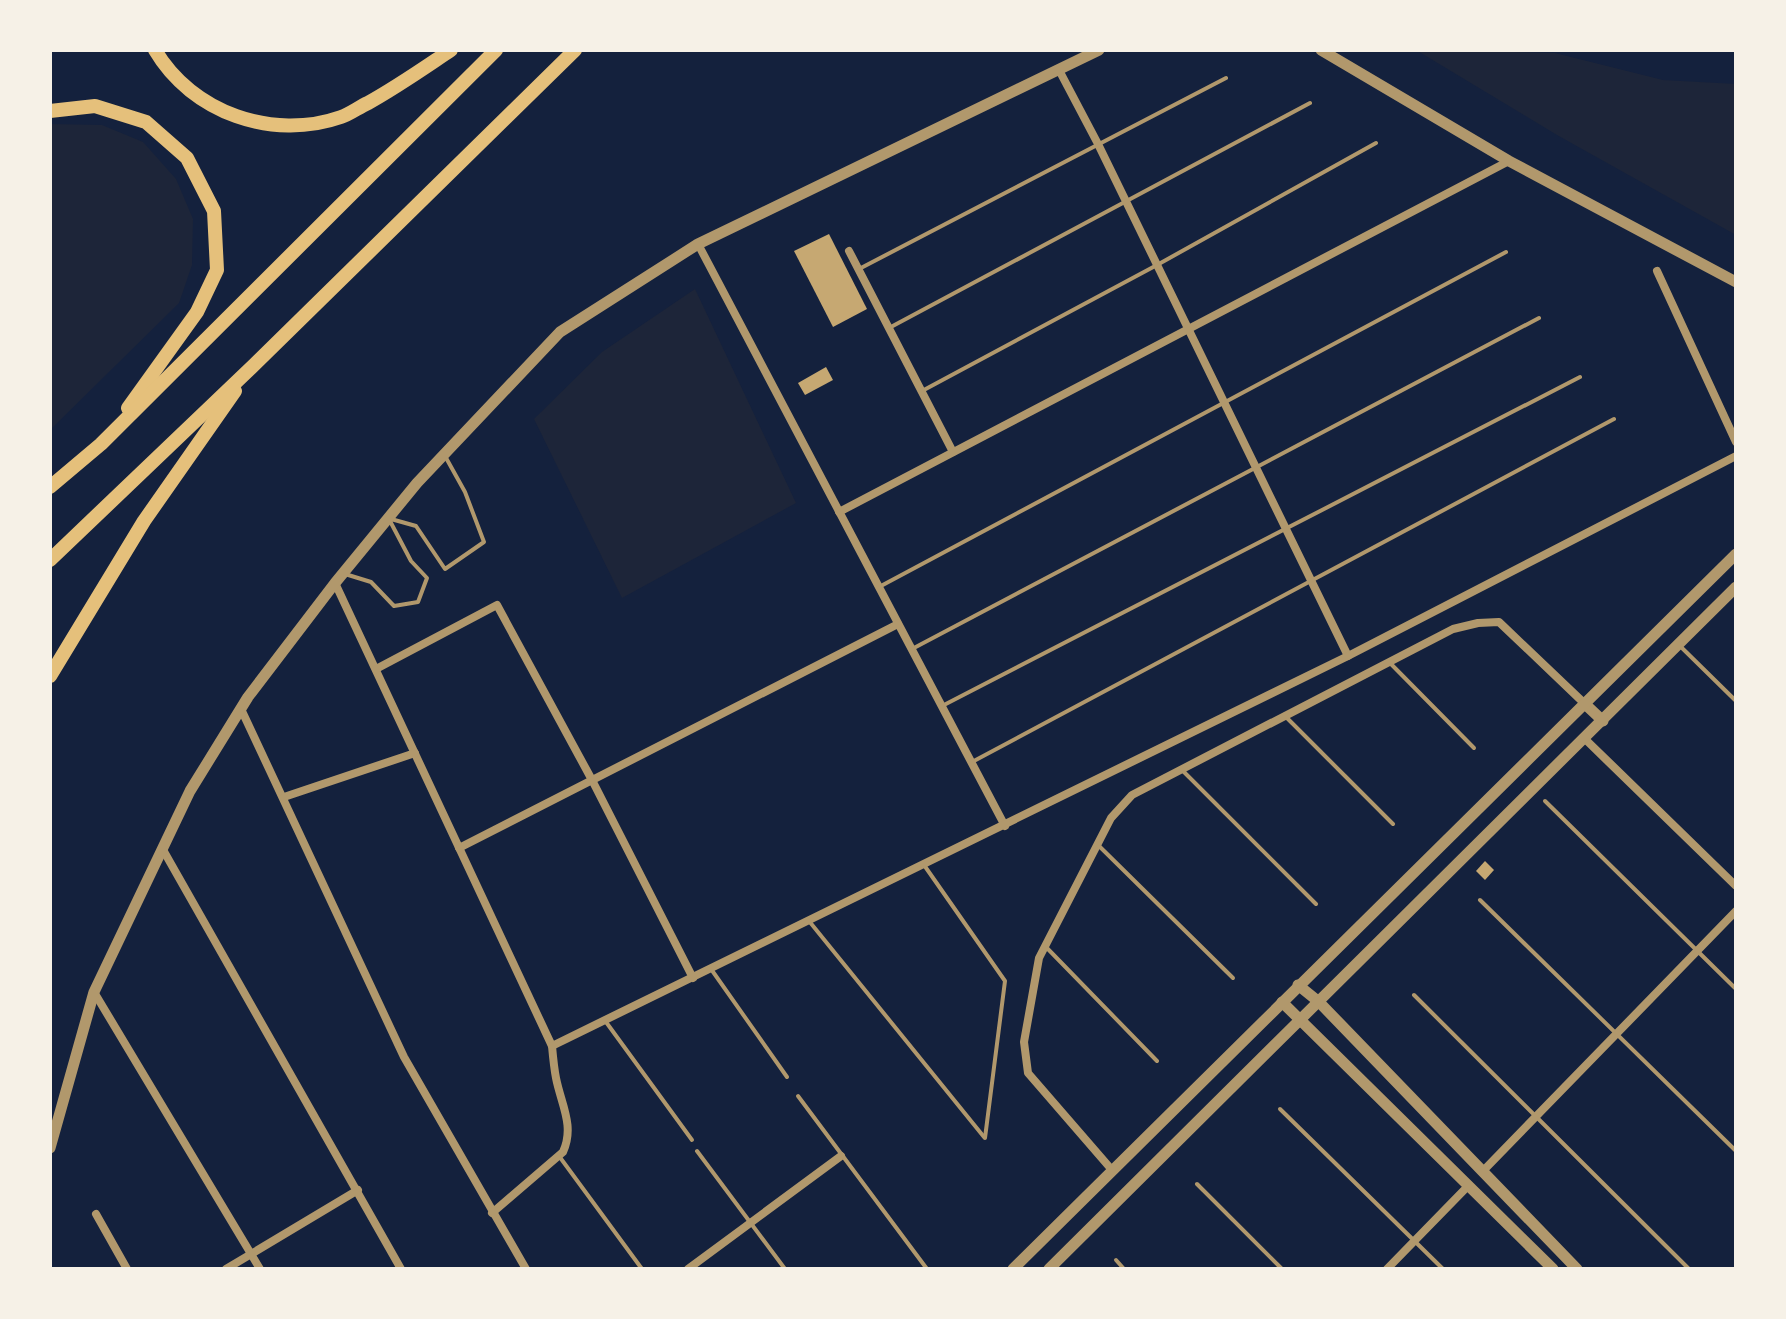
<svg xmlns="http://www.w3.org/2000/svg" width="1786" height="1319" font-family="Ubuntu,sans-serif">
<style>
.green{fill:#1d2539}
.building{fill:#c6a872}
.lines{fill:none;stroke-linecap:round;stroke-linejoin:round}
.service{stroke:#b1986c;stroke-width:4}
.minor{stroke:#b1986c;stroke-width:8}
.tertiary{stroke:#b1986c;stroke-width:11}
.trunk{stroke:#e5c07b;stroke-width:14}
</style>
<rect width="100%" height="100%" fill="#14213d"/>
<g class="green">
<path d="M 1416,50 L 1555,53 L 1663,80 L 1736,84 L 1736,235 L 1557,135 Z"/>
<path d="M 50,124 L 102,125 L 143,142 L 176,179 L 193,219 L 192,265 L 179,303 L 50,430 Z"/>
<path d="M 695,289 L 796,503 L 622,598 L 534,419 L 602,352 Z"/>
</g>
<g class="building">
<path d="M 829,234 L 867,309 L 833,327 L 794,251 Z"/>
<path d="M 826,367 L 833,380 L 805,395 L 798,383 Z"/>
<path d="M 1485,861 L 1494,870 L 1485,880 L 1476,871 Z"/>
</g>
<g class="lines">
<g class="service">
<path d="M 859,269 L 1226,78"/>
<path d="M 889,328 L 1310,103"/>
<path d="M 922,391 L 1157,265 L 1376,143"/>
<path d="M 391,519 L 416,526 L 445,569 L 484,542 L 465,492 L 445,456"/>
<path d="M 345,574 L 371,582 L 394,606 L 418,602 L 427,578 L 411,561 L 390,521"/>
<path d="M 879,587 L 1506,252"/>
<path d="M 1681,647 L 1736,701"/>
<path d="M 912,649 L 1539,318"/>
<path d="M 1390,663 L 1474,748"/>
<path d="M 942,706 L 1580,377"/>
<path d="M 1285,716 L 1393,824"/>
<path d="M 972,762 L 1614,419"/>
<path d="M 1182,770 L 1316,904"/>
<path d="M 1545,801 L 1736,989"/>
<path d="M 1098,845 L 1233,978"/>
<path d="M 924,865 L 1005,981 L 985,1138"/>
<path d="M 1480,900 L 1736,1151"/>
<path d="M 809,921 L 984,1137"/>
<path d="M 1045,946 L 1157,1061"/>
<path d="M 711,969 L 787,1077"/>
<path d="M 1414,995 L 1689,1269"/>
<path d="M 606,1022 L 692,1140"/>
<path d="M 798,1096 L 927,1269"/>
<path d="M 1280,1109 L 1443,1269"/>
<path d="M 697,1151 L 785,1269"/>
<path d="M 559,1156 L 642,1269"/>
<path d="M 1197,1184 L 1282,1269"/>
<path d="M 1116,1260 L 1124,1269"/>
</g>
<g class="minor">
<path d="M 1059,70 L 1098,144 L 1348,656"/>
<path d="M 698,244 L 1005,826"/>
<path d="M 849,251 L 953,452"/>
<path d="M 1657,271 L 1736,442"/>
<path d="M 839,512 L 1509,161"/>
<path d="M 335,583 L 552,1046 C 553,1057 554,1068 556,1078 C 561,1104 575,1126 563,1152 L 492,1213"/>
<path d="M 376,669 L 497,605 L 592,780 L 693,978"/>
<path d="M 241,709 L 404,1057 L 526,1269"/>
<path d="M 1584,738 L 1736,886"/>
<path d="M 284,797 L 415,753"/>
<path d="M 162,848 L 401,1269"/>
<path d="M 459,848 L 898,624"/>
<path d="M 94,992 L 260,1269"/>
<path d="M 552,1046 L 1348,656 L 1736,456"/>
<path d="M 1112,1170 L 1028,1073 L 1024,1042 L 1039,958 L 1111,818 L 1132,795 L 1453,629 L 1478,623 L 1499,622 L 1585,704"/>
<path d="M 1482,1172 L 1736,911"/>
<path d="M 96,1214 L 127,1269"/>
<path d="M 226,1269 L 358,1190"/>
<path d="M 688,1269 L 841,1156"/>
<path d="M 1387,1269 L 1469,1185"/>
</g>
<g class="tertiary">
<path d="M 1321,50 L 1509,161 L 1736,282"/>
<path d="M 1585,704 L 1603,721"/>
<path d="M 1298,985 L 1319,1002 L 1577,1269"/>
<path d="M 1282,1002 L 1553,1269"/>
<path d="M 50,1148 L 94,992 L 190,791 L 248,697 L 335,583 L 417,483 L 560,332 L 698,244 L 1099,50"/>
<path d="M 1013,1269 L 1736,554"/>
<path d="M 1049,1269 L 1736,587"/>
</g>
<g class="trunk">
<path d="M 155,50 C 192,113 273,141 341,117 C 350,114 359,107 368,103 C 397,87 424,68 451,50"/>
<path d="M 50,111 L 95,106 L 146,122 L 187,158 L 214,211 L 217,270 L 197,312 L 128,408"/>
<path d="M 50,487 L 101,444 L 496,50"/>
<path d="M 50,560 L 254,365 L 575,50"/>
<path d="M 50,676 L 144,521 L 235,391"/>
</g>
</g>
<rect width="1786" height="1319" fill="none" stroke="#f6f1e7" stroke-width="104"/>
</svg>
